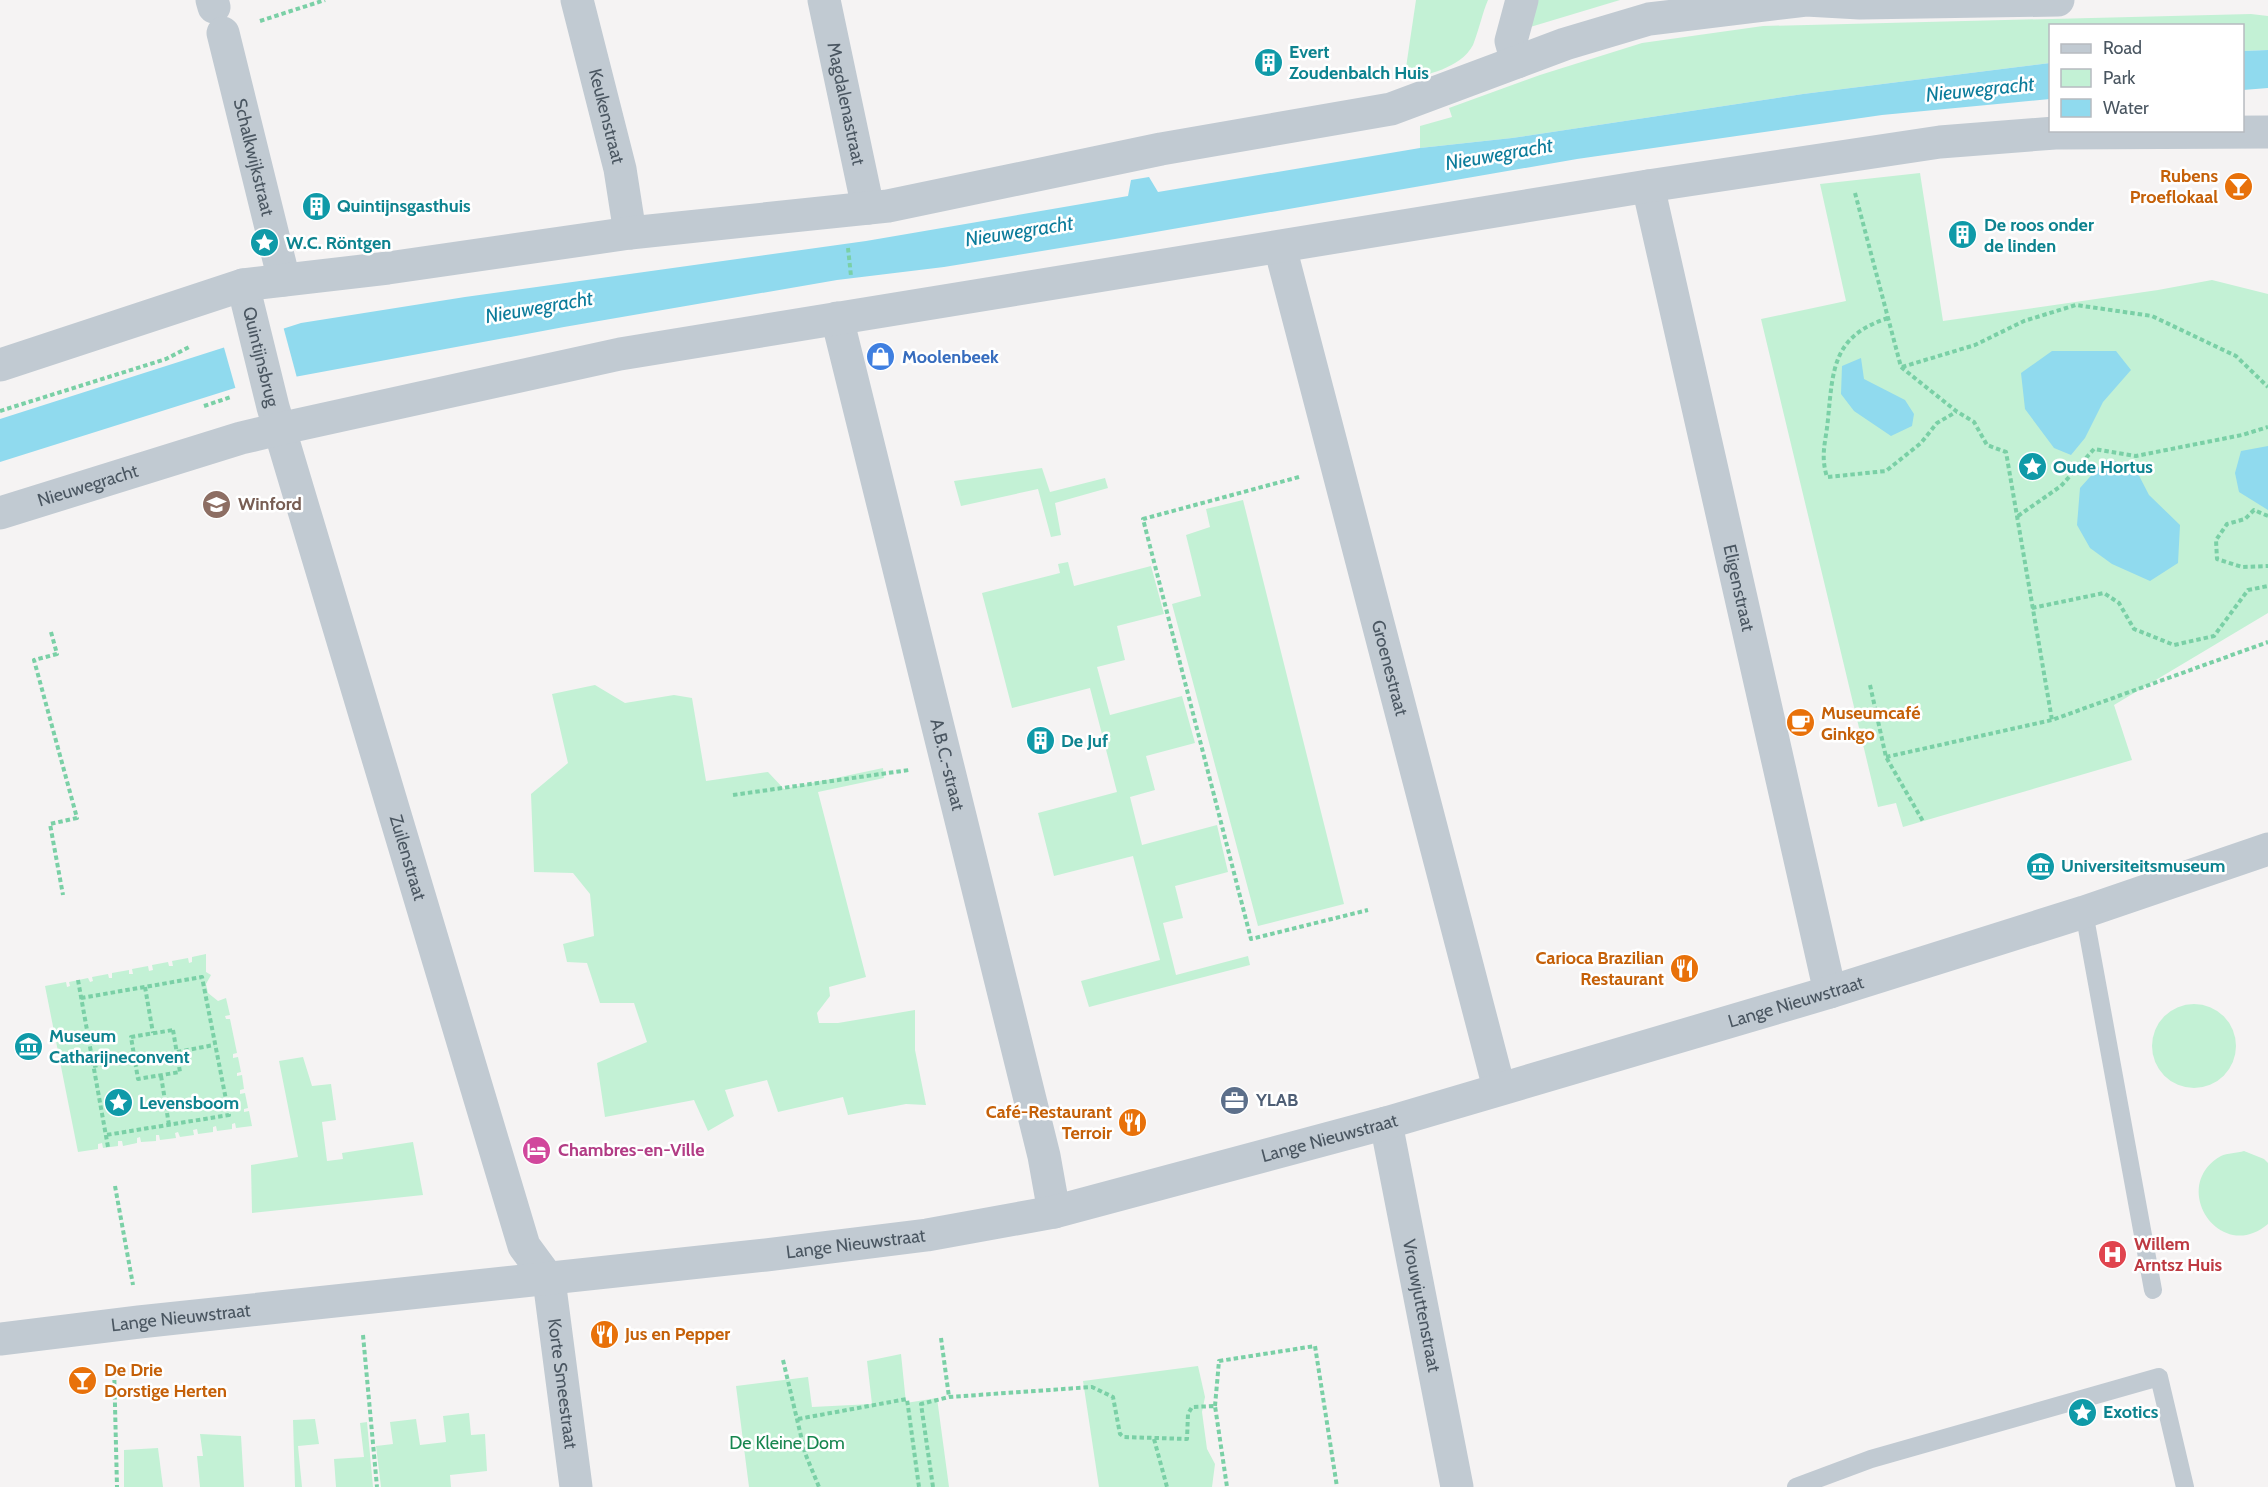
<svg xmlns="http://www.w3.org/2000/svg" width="2268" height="1487" font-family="Cabin,sans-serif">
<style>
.green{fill:#c3f1d5}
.water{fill:#90daee}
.pier{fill:#f5f3f3}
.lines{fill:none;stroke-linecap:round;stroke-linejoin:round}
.path{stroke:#7ad0a6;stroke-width:4;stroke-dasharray:4.5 3;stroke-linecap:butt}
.lane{stroke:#c1cad2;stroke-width:18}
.street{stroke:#c1cad2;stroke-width:33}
.labels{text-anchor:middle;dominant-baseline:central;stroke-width:5;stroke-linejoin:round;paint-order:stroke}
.culture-label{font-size:18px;font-weight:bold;fill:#0d838f;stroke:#fff;text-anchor:start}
.street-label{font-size:18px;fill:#4a5661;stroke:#fff}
.food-label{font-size:18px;font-weight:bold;fill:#c56008;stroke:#fff;text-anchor:end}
.shop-label{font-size:18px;font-weight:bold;fill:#366cbe;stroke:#fff;text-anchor:start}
.education-label{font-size:18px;font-weight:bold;fill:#785e54;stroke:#fff;text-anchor:start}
.service-label{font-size:18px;font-weight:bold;fill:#4e5e75;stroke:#fff;text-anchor:start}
.hotel-label{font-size:18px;font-weight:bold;fill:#b23c85;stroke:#fff;text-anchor:start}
.health-label{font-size:18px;font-weight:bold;fill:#be3a42;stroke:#fff;text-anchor:start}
.park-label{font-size:18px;fill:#17864f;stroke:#fff}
.water-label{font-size:20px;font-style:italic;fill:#0c7c9b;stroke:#fff}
</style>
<rect width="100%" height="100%" fill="#f5f3f3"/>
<g class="green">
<path d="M 1416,0 L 1488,0 C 1482,14 1479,30 1473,45 C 1460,69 1427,74 1404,81 Z"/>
<path d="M 1536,0 L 1620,0 L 1527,28 Z"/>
<path d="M 2251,14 L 2268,16 L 2268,50 L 2243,51 L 2242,26 L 2050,26 L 2050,63 L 1803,94 L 1512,138 L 1420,148 L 1420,126 L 1452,117 L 1449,108 L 1540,75 L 1642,43 L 1763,26 Z"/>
<path d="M 1920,173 L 1943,321 L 2158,290 L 2212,280 L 2268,294 L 2268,613 L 2114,705 L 2132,760 L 1903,827 L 1896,803 L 1878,807 L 1761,319 L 1846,301 L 1820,184 Z"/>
<path d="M 1042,468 L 1050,492 L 1105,478 L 1108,488 L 1055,503 L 1061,535 L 1051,537 L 1038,489 L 961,506 L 954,481 Z"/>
<path d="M 1243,500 L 1344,904 L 1258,926 L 1172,604 L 1201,596 L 1186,535 L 1210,527 L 1206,509 Z"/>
<path d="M 1068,562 L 1074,586 L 1151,566 L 1164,614 L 1117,626 L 1125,660 L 1097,667 L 1110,715 L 1182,696 L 1195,743 L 1146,756 L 1155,790 L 1130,797 L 1142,845 L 1217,825 L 1228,872 L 1175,886 L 1183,918 L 1163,923 L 1176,975 L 1248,956 L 1250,965 L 1089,1007 L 1081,981 L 1160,960 L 1133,856 L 1054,876 L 1038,813 L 1117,792 L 1090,688 L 1012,708 L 982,593 L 1060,573 L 1058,564 Z"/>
<path d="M 595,685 L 625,703 L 674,695 L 692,698 L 706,781 L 768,772 L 784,789 L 883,768 L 884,778 L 818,792 L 866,977 L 829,987 L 830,996 L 817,1013 L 819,1023 L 838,1023 L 915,1010 L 915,1050 L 926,1105 L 906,1104 L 848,1115 L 843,1097 L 778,1112 L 767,1080 L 725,1090 L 734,1116 L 708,1131 L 694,1100 L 605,1117 L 597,1063 L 647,1042 L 634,1003 L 600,1003 L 587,963 L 567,962 L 563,944 L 594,936 L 590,894 L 573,873 L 534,872 L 531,794 L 568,763 L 552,694 Z"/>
<path d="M 206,954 L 206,972 L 211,975 L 206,984 L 208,993 L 218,1001 L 226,998 L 230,1015 L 225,1016 L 226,1019 L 230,1019 L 237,1053 L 233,1054 L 233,1058 L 238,1057 L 241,1072 L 237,1073 L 237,1076 L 242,1075 L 244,1089 L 240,1090 L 240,1094 L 245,1093 L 248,1108 L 244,1109 L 244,1112 L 249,1111 L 252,1126 L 236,1128 L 235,1123 L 232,1124 L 232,1129 L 217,1131 L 216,1126 L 213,1127 L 213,1132 L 198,1134 L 197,1129 L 193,1130 L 194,1135 L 180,1137 L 178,1132 L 175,1133 L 176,1138 L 160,1140 L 159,1135 L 156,1135 L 156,1141 L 141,1142 L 140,1137 L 137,1138 L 137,1143 L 123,1146 L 122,1141 L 118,1141 L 118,1146 L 103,1148 L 102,1143 L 98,1144 L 98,1149 L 78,1152 L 45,986 L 66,982 L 67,987 L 70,986 L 69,982 L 88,978 L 90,982 L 93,981 L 92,977 L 108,974 L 109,978 L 112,978 L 112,973 L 129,970 L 129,974 L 133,974 L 132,969 L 148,966 L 149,971 L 153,970 L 152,965 L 168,962 L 169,966 L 173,966 L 172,961 L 188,958 L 189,963 L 192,962 L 192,957 Z"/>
<circle cx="2194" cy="1046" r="42"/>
<path d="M 303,1057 L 312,1086 L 331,1084 L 336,1120 L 322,1122 L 327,1161 L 343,1159 L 342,1153 L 413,1142 L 423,1195 L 252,1213 L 251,1165 L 298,1157 L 279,1061 Z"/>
<path d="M 2244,1151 L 2264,1159 L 2268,1163 L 2268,1224 C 2220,1265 2168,1186 2221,1156 C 2227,1153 2237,1153 2244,1151 Z"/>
<path d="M 901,1354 L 906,1403 L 937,1398 L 949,1487 L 749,1487 L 736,1386 L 808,1377 L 812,1407 L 872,1404 L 867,1361 Z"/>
<path d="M 1198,1366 L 1205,1397 L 1202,1412 L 1207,1449 L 1215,1464 L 1212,1487 L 1099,1487 L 1083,1381 Z"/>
<path d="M 469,1413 L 471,1435 L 485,1434 L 487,1471 L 450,1475 L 451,1487 L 381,1487 L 376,1446 L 393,1444 L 390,1422 L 416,1419 L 420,1445 L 446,1442 L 443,1416 Z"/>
<path d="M 315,1419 L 319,1444 L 298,1446 L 302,1487 L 295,1487 L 293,1420 Z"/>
<path d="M 367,1422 L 373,1487 L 336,1487 L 334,1459 L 364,1457 L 360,1423 Z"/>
<path d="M 200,1434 L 241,1436 L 244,1487 L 200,1487 L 197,1456 L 203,1456 Z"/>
<path d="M 158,1448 L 163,1487 L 124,1487 L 124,1450 Z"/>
</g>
<g class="water">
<path d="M 2268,50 L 2268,88 L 2243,90 L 2243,51 Z"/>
<path d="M 2050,63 L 2050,99 L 1882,115 L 1577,159 L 1121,238 L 944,267 L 837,280 L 564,327 L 235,388 L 0,462 L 0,419 L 301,323 L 465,297 L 866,241 L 1128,196 L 1131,180 L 1149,177 L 1158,192 L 1420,148 L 1512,138 L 1803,94 Z"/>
<path d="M 2052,351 L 2116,351 L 2131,370 L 2103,402 L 2085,438 L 2071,455 L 2054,448 L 2025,409 L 2021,373 Z"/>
<path d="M 1861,358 L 1864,379 L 1905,400 L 1914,414 L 1912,426 L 1891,436 L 1854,411 L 1841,394 L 1842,366 Z"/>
<path d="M 2268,446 L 2268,510 L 2239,492 L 2235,473 L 2241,451 Z"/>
<path d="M 2105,460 L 2133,464 L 2149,495 L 2180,525 L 2178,563 L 2150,581 L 2112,564 L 2090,548 L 2077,525 L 2080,488 Z"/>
</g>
<path class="pier" d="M 283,326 L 297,378 L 236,390 L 223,344 Z"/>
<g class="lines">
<g class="path">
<path d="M 260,21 L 325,0"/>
<path d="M 1855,193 L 1901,367 L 1956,411 L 1974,422 L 1987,445 L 2006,452 L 2052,720"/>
<path d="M 848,248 L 851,276"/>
<path d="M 1888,318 C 1833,336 1833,368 1828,419 C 1826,442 1820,454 1827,477 L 1886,471 L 1921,443 L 1937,423 L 1956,412"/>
<path d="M 1902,367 L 1975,345 L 2024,321 L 2076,305 L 2152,316 L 2236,356 L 2268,387"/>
<path d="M 204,406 L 231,397"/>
<path d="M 0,411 L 166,359 L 189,347"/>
<path d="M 1299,477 L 1143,519 L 1251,939 L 1368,910"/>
<path d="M 2018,516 L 2061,486 L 2094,449 L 2136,456 L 2242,435 L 2268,427"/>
<path d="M 2268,516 L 2254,510 L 2245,519 L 2227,524 L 2216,540 L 2217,559 L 2242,567 L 2268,566"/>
<path d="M 2032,608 L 2104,593 L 2119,603 L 2134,629 L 2174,645 L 2214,636 L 2248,590 L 2268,586"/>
<path d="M 51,632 L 57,654 L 34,660 L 77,818 L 50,824 L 63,895"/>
<path d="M 1870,685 L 1886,757 L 1924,823"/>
<path d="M 1886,757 L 2052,720 L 2268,642"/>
<path d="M 733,795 L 909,770"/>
<path d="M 78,980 L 108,1147"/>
<path d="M 145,987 L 153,1033"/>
<path d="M 81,998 L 202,977 L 229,1115 L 106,1135"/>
<path d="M 173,1030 L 180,1072 L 138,1079 L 131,1037 Z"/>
<path d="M 177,1052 L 214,1045"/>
<path d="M 93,1066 L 134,1059"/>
<path d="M 161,1076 L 169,1125"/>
<path d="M 115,1186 L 133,1285"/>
<path d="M 363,1335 L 377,1487"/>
<path d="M 941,1338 L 949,1397"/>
<path d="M 783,1360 L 805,1453 L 819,1487"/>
<path d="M 114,1365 L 117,1487"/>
<path d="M 1215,1406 L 1219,1361 L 1315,1346 L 1337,1487"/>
<path d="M 798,1419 L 907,1399 L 919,1487"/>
<path d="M 1154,1439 L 1167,1487"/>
<path d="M 933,1487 L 921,1404 L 949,1397 L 1092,1387 L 1113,1397 L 1120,1434 L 1124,1437 L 1187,1439 L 1188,1414 L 1192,1407 L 1215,1406 L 1227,1487"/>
</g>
<g class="lane">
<path d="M 2084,912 L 2153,1290"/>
<path d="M 1796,1487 L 1871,1459 L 2159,1377 L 2185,1487"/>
</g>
<g class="street">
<path d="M 212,0 L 214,7"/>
<path id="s1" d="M 577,0 L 620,169 L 630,233"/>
<path id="s2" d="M 824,0 L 868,208"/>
<path id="s3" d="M 223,33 L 284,280"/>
<path d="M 1517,62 L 1511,41 L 1522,0"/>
<path id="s4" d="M 1648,186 L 1830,992"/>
<path id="s5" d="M 1280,247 L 1499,1088"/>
<path id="s6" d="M 243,285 L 273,407 L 524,1246 L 549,1280 L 576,1487"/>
<path id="s7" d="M 837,318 L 1044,1156 L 1054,1212"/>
<path d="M 0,365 L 243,285 L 388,268 L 630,233 L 888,206 L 1161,149 L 1391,109 L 1565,44 L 1649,19 L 1806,0 L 1860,3 L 2058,0"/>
<path id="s8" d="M 0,513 L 241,438 L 279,429 L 620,354 L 1648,186 L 1940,142 L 2055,133 L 2268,132"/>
<path id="s9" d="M 1386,1123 L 1457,1487"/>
<path id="s10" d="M 0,1339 L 139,1322 L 766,1255 L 927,1235 L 1054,1212 L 1386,1123 L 1830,992 L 2084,912 L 2268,849"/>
</g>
</g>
<defs>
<symbol id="building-disc" viewBox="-11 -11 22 22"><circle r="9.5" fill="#0f9aa8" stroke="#fff"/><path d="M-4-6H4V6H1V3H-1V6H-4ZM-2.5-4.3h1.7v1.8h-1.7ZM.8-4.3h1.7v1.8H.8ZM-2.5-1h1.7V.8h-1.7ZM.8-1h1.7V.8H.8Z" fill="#fff"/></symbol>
<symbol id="bar-disc" viewBox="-11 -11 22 22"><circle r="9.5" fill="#e8710a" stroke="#fff"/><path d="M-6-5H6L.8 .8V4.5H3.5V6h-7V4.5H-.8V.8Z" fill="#fff"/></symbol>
<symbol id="sight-disc" viewBox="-11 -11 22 22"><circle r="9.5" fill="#0f9aa8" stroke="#fff"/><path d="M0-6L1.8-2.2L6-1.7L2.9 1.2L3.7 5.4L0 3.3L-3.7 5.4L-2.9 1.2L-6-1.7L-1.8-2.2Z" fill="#fff"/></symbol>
<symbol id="shop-disc" viewBox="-11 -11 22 22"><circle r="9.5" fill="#3f7fe0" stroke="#fff"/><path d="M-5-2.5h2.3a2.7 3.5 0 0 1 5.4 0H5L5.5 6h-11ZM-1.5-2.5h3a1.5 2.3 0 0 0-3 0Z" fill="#fff"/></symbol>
<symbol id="school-disc" viewBox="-11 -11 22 22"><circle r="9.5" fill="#8d6e63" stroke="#fff"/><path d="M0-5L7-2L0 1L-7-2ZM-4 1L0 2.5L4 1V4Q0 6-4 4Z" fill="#fff"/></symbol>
<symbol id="cafe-disc" viewBox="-11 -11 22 22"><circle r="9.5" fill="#e8710a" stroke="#fff"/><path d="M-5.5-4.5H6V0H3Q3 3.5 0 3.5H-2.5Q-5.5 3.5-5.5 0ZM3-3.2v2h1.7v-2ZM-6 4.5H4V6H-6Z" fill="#fff"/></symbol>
<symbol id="museum-disc" viewBox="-11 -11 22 22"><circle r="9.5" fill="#0f9aa8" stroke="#fff"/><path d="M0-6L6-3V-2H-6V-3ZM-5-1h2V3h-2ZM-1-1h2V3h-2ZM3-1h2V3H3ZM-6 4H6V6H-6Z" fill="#fff"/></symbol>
<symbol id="restaurant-disc" viewBox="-11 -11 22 22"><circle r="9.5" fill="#e8710a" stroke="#fff"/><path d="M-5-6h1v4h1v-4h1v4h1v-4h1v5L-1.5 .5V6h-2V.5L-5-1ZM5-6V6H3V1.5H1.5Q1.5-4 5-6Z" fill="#fff"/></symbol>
<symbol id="office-disc" viewBox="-11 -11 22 22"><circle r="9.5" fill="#5c6f8a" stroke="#fff"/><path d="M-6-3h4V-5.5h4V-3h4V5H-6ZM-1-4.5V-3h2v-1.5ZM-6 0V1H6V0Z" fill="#fff"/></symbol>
<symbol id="hotel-disc" viewBox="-11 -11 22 22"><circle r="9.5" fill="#d1479c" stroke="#fff"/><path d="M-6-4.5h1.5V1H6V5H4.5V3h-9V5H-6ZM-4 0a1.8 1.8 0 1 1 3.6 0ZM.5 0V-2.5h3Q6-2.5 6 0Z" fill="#fff"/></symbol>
<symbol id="hospital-disc" viewBox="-11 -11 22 22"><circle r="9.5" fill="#e0444e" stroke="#fff"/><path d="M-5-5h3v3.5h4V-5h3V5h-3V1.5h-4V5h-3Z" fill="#fff"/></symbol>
</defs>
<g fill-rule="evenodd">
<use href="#building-disc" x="1252" y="46" width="33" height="33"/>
<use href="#bar-disc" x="2222" y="170" width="33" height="33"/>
<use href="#building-disc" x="300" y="190" width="33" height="33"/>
<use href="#building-disc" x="1946" y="218" width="33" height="33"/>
<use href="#sight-disc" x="248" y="226" width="33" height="33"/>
<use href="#shop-disc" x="864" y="340" width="33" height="33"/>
<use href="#sight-disc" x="2016" y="450" width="33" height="33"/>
<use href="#school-disc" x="200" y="488" width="33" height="33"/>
<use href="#cafe-disc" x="1784" y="706" width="33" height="33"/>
<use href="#building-disc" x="1024" y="724" width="33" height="33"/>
<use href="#museum-disc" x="2024" y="850" width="33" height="33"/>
<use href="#restaurant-disc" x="1668" y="952" width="33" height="33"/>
<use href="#museum-disc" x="12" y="1030" width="33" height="33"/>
<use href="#office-disc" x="1218" y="1084" width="33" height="33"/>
<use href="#sight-disc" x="102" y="1086" width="33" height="33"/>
<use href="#restaurant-disc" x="1116" y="1106" width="33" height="33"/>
<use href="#hotel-disc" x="520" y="1134" width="33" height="33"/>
<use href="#hospital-disc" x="2096" y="1238" width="33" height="33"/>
<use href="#restaurant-disc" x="588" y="1318" width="33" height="33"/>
<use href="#bar-disc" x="66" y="1364" width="33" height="33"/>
<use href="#sight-disc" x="2066" y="1396" width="33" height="33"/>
</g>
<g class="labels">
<g class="culture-label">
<text x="1289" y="52">Evert<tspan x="1289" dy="21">Zoudenbalch Huis</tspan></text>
<text x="337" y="206">Quintijnsgasthuis</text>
<text x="1984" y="225">De roos onder<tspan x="1984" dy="21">de linden</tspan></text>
<text x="286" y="243">W.C. Röntgen</text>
<text x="2053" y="467">Oude Hortus</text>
<text x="1061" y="741">De Juf</text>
<text x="2061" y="866">Universiteitsmuseum</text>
<text x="49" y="1036">Museum<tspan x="49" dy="21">Catharijneconvent</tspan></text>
<text x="139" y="1103">Levensboom</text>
<text x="2103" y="1412">Exotics</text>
</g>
<g class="street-label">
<text stroke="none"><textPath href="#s2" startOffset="106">Magdalenastraat</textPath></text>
<text stroke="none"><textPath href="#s1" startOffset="120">Keukenstraat</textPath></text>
<text stroke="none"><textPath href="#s3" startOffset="128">Schalkwijkstraat</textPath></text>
<text stroke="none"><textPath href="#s6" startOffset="74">Quintijnsbrug</textPath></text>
<text stroke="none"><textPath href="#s8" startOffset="92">Nieuwegracht</textPath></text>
<text stroke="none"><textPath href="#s4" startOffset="412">Eligenstraat</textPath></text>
<text stroke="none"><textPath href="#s5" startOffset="435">Groenestraat</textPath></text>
<text stroke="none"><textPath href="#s7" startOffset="460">A.B.C.-straat</textPath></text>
<text stroke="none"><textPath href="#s6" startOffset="596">Zuilenstraat</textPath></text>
<text stroke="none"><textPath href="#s10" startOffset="1833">Lange Nieuwstraat</textPath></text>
<text stroke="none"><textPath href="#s10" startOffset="1347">Lange Nieuwstraat</textPath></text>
<text stroke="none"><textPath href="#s10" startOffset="861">Lange Nieuwstraat</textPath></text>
<text stroke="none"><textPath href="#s9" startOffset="186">Vrouwjuttenstraat</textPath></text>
<text stroke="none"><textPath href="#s10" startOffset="182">Lange Nieuwstraat</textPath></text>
<text stroke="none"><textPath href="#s6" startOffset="1148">Korte Smeestraat</textPath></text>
</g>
<g class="food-label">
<text x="2218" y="176">Rubens<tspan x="2218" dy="21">Proeflokaal</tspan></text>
<text x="1821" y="713" text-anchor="start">Museumcafé<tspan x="1821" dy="21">Ginkgo</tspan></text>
<text x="1664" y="958">Carioca Brazilian<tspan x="1664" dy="21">Restaurant</tspan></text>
<text x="1112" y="1112">Café-Restaurant<tspan x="1112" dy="21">Terroir</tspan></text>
<text x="625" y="1334" text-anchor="start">Jus en Pepper</text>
<text x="104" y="1370" text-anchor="start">De Drie<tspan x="104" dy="21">Dorstige Herten</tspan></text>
</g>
<g class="shop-label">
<text x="902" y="357">Moolenbeek</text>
</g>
<g class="education-label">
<text x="238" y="504">Winford</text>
</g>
<g class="service-label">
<text x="1256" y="1100">YLAB</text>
</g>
<g class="hotel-label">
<text x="558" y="1150">Chambres-en-Ville</text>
</g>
<g class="health-label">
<text x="2134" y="1244">Willem<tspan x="2134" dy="21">Arntsz Huis</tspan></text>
</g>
<g class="park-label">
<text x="787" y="1443">De Kleine Dom</text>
</g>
<g class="water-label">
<text transform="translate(1980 89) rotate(-6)">Nieuwegracht</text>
<text transform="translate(1499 154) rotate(-10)">Nieuwegracht</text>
<text transform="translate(1019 231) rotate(-9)">Nieuwegracht</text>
<text transform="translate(539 307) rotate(-10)">Nieuwegracht</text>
</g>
</g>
<rect x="2049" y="24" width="195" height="108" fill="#ffffff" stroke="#b7bbc0" stroke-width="1.5"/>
<rect x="2061" y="44" width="30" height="9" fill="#c1cad2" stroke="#b7bbc0" stroke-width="1.5"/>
<text x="2103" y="54" font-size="18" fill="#4a5661">Road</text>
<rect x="2061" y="69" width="30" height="18" fill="#c3f1d5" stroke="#b7bbc0" stroke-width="1.5"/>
<text x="2103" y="84" font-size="18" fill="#4a5661">Park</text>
<rect x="2061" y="99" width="30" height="18" fill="#90daee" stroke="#b7bbc0" stroke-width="1.5"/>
<text x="2103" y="114" font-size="18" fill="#4a5661">Water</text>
</svg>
